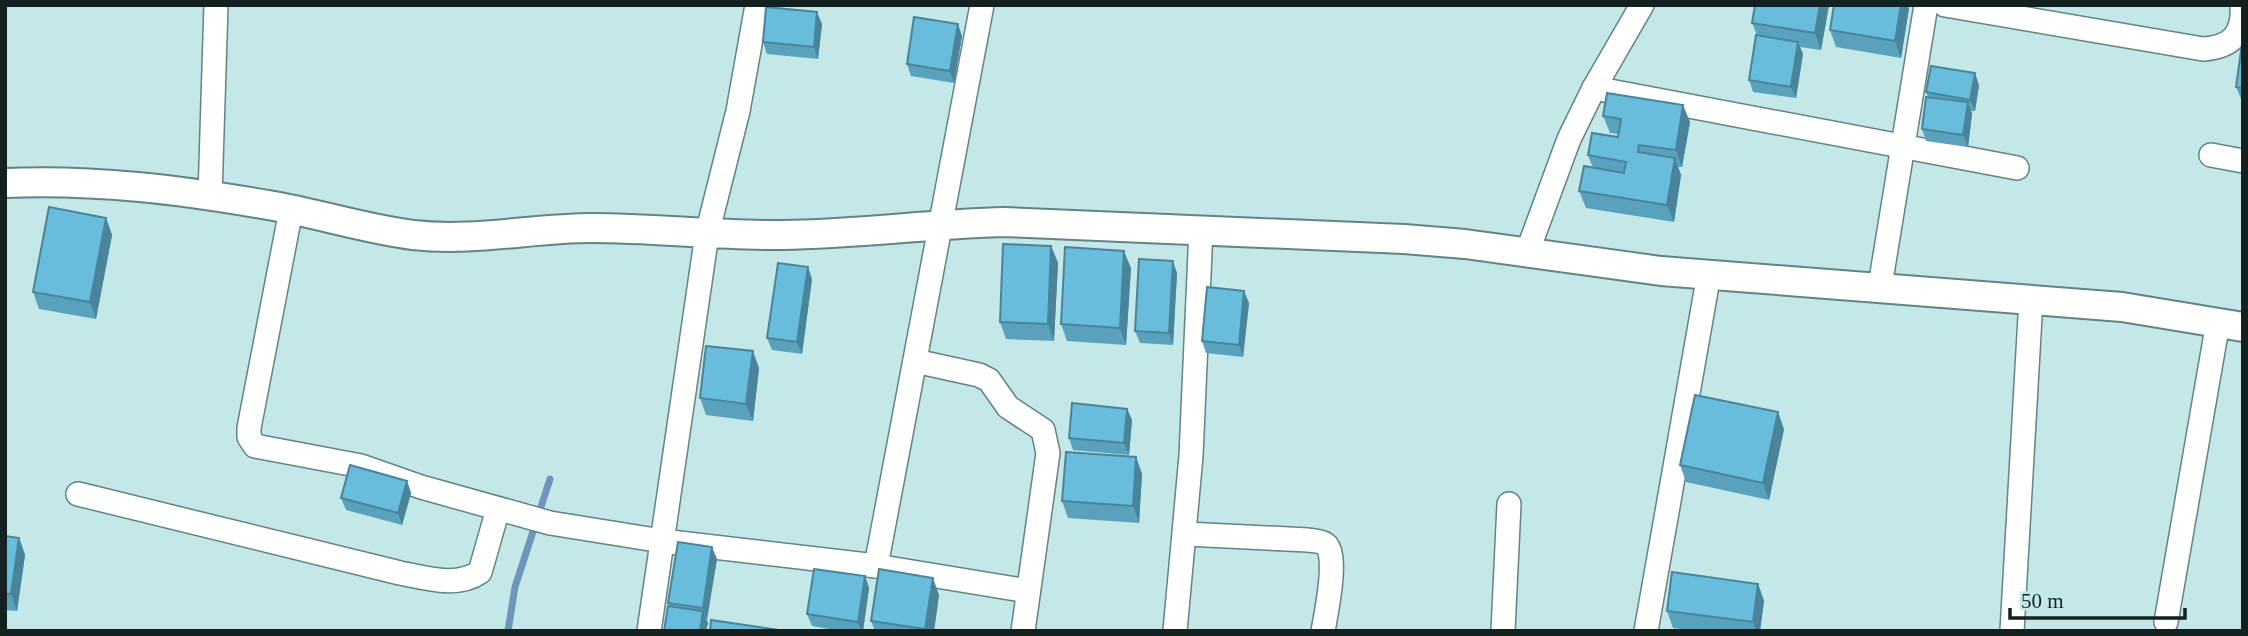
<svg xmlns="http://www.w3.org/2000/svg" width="2248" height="636" font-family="'Times New Roman',serif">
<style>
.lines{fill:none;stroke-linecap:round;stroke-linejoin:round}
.stream{stroke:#6f95bc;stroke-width:7}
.minor-casing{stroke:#638384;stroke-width:26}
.tertiary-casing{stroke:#638384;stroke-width:32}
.minor{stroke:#fff;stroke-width:23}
.tertiary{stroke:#fff;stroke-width:28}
.wall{fill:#59a2bd}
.shaded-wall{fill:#49849a}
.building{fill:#68bcdc;stroke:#49849a;stroke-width:2}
</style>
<rect width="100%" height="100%" fill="#c4e7e8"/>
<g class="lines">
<path class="stream" d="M 508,631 L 515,587 L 550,479"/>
<defs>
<g id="minor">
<path d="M 1945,5 L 2203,49 C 2231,47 2244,35 2242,5"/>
<path d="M 1594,88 L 2017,168"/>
<path d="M 2211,155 L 2243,161"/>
<path d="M 210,196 L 216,5"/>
<path d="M 291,210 L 249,428 L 249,437 L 255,446 L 361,466 L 421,487 L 550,523 L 662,541 L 876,566 L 1028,591"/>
<path d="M 1527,253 L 1569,139 L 1594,88 L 1642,5"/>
<path d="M 1880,286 L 1926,5"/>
<path d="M 915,361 L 979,375 L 989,380 L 1008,407 L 1043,430 L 1048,453 L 1023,631"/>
<path d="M 78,494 L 400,573 C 426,578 457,588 480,572 L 498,509"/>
<path d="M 1186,534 L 1308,540 C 1313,541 1321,541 1325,544 C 1339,553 1326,614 1323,631"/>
<path d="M 876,566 L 982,5"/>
<path d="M 2166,622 L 2218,322"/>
<path d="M 649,631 L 707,234 L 738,111 L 757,5"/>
<path d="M 1175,631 L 1191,456 L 1201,229"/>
<path d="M 1503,631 L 1509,504"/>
<path d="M 1646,631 L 1709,274"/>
<path d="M 2012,631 L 2031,299"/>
</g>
<path id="tertiary" d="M 5,183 C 94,179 181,190 268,205 C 317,213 364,229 413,235 C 474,242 532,228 592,228 C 656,228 719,236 783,235 C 857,234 930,224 1004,222 L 1404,239 L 1465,244 L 1661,271 L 2122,307 L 2243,327"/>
</defs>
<use href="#minor" class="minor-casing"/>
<use href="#tertiary" class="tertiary-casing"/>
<use href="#minor" class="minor"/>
<use href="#tertiary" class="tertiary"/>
</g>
<g class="wall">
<path d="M 1829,5 L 1821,50 L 1800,47 L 1803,54 L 1796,98 L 1753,92 L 1749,80 L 1757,35 L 1752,23 Z"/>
<path d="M 1909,8 L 1901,58 L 1836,47 L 1830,30 Z"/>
<path d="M 822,24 L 818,59 L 767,54 L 763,42 Z"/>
<path d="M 962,36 L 954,83 L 911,76 L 907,64 Z"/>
<path d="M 2243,44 L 2243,99 L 2241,99 L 2236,87 Z"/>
<path d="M 1979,85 L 1975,111 L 1971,111 L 1972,114 L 1968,147 L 1926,141 L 1922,129 L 1928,97 L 1926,92 Z"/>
<path d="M 1603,116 L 1690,122 L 1682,167 L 1678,167 L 1681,175 L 1674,222 L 1586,208 L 1579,191 L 1593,168 L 1588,155 L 1618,137 L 1618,134 L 1610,133 Z"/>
<path d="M 106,218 L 112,235 L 96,319 L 39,309 L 33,292 Z"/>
<path d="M 1051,246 L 1058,263 L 1054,341 L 1006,339 L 1000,322 Z"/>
<path d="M 1131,268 L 1126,345 L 1067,341 L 1061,324 Z"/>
<path d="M 1177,273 L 1173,345 L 1140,343 L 1135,331 Z"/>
<path d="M 812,279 L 802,354 L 772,350 L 767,338 Z"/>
<path d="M 1249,303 L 1243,357 L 1206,353 L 1202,341 Z"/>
<path d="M 759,368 L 753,421 L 706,415 L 700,398 Z"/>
<path d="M 1127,409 L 1132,420 L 1129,455 L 1073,450 L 1069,438 Z"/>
<path d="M 1784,429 L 1769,500 L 1686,482 L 1680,465 Z"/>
<path d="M 1136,457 L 1142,474 L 1139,523 L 1068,518 L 1062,501 Z"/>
<path d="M 407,481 L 411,493 L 402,525 L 346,510 L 341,498 Z"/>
<path d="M 5,536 L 19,538 L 25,555 L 17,611 L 5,610 Z"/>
<path d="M 717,559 L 706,620 L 708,623 L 706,631 L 664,631 L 669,606 L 668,603 Z"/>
<path d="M 865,576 L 869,588 L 863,631 L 841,631 L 812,626 L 807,614 Z"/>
<path d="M 1758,584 L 1764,601 L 1760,631 L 1695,631 L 1673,628 L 1667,611 Z"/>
<path d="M 939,595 L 934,631 L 875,631 L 871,621 Z"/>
</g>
<g class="shaded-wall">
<path d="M 1820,5 L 1829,5 L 1821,50 L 1815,33 Z"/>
<path d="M 1901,5 L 1908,5 L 1909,8 L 1901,58 L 1895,41 Z"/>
<path d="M 817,12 L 822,24 L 818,59 L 814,47 Z"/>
<path d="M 958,24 L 962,36 L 954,83 L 950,71 Z"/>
<path d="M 1798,42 L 1803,54 L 1796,98 L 1791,87 Z"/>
<path d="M 1975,73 L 1979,85 L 1975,111 L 1970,100 Z"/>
<path d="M 1968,102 L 1972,114 L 1968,147 L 1963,135 Z"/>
<path d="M 1683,105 L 1690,122 L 1682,167 L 1676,150 Z"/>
<path d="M 1675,158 L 1681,175 L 1674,222 L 1667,205 Z"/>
<path d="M 106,218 L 112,235 L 96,319 L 90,302 Z"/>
<path d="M 1051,246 L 1058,263 L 1054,341 L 1048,324 Z"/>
<path d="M 1124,251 L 1131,268 L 1126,345 L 1120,328 Z"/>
<path d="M 1173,261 L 1177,273 L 1173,345 L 1169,333 Z"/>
<path d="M 808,267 L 812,279 L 802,354 L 797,342 Z"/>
<path d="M 1244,291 L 1249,303 L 1243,357 L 1239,345 Z"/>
<path d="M 753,351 L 759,368 L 753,421 L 746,404 Z"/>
<path d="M 1127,409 L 1132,420 L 1129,455 L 1124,443 Z"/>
<path d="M 1778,412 L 1784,429 L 1769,500 L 1763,483 Z"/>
<path d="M 1136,457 L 1142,474 L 1139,523 L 1133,506 Z"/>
<path d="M 407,481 L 411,493 L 402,525 L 398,513 Z"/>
<path d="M 19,538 L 25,555 L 17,611 L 11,594 Z"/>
<path d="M 712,547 L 717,559 L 707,620 L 703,608 Z"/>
<path d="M 865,576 L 869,588 L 863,631 L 861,631 L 858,622 Z"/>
<path d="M 933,578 L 939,595 L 934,631 L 925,631 Z"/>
<path d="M 1758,584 L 1764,601 L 1760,631 L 1756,631 L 1753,622 Z"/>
<path d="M 703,611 L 708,623 L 706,631 L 700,631 Z"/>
</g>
<g class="building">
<path d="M 1755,5 L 1820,5 L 1815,33 L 1752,23 Z"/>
<path d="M 1834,5 L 1901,5 L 1895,41 L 1830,30 Z"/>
<path d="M 766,7 L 817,12 L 814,47 L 763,42 Z"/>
<path d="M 914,17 L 958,24 L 950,71 L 907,64 Z"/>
<path d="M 1756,35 L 1798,42 L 1791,87 L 1749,80 Z"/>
<path d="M 2242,44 L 2243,44 L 2243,88 L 2236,87 Z"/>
<path d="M 1931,66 L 1975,73 L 1970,100 L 1926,92 Z"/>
<path d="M 1607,93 L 1683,105 L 1676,150 L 1639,145 L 1638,152 L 1675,158 L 1667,205 L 1579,191 L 1584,166 L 1624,173 L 1626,162 L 1588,155 L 1592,133 L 1618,137 L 1621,119 L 1603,116 Z"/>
<path d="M 1926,97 L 1968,102 L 1963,135 L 1922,129 Z"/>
<path d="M 49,207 L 106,218 L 90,302 L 33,292 Z"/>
<path d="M 1003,244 L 1051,246 L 1048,324 L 1000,322 Z"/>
<path d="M 1065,247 L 1124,251 L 1120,328 L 1061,324 Z"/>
<path d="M 1139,259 L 1173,261 L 1169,333 L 1135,331 Z"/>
<path d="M 778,263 L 808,267 L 797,342 L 767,338 Z"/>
<path d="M 1207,287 L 1244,291 L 1239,345 L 1202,341 Z"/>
<path d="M 706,346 L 753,351 L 746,404 L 700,398 Z"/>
<path d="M 1695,395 L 1778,412 L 1763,483 L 1680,465 Z"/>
<path d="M 1072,403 L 1127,409 L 1124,443 L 1069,438 Z"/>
<path d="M 1066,452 L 1136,457 L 1133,506 L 1062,501 Z"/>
<path d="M 350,465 L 407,481 L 398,513 L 341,498 Z"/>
<path d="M 5,536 L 19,538 L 11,594 L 5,594 Z"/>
<path d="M 678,542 L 712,547 L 703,608 L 668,603 Z"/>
<path d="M 814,569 L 865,576 L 858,622 L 807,614 Z"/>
<path d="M 879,569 L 933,578 L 925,629 L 871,621 Z"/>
<path d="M 1672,572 L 1758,584 L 1753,622 L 1667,611 Z"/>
<path d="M 668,606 L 703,611 L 700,631 L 664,631 Z"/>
<path d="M 711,620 L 786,631 L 710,631 Z"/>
</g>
<rect width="2248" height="636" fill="none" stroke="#142121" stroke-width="14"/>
<path d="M2010 608v10h175v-10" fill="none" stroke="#142121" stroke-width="3.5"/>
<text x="2021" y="608" font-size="21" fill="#142121" stroke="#c4e7e8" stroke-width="5" paint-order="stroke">50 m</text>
</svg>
